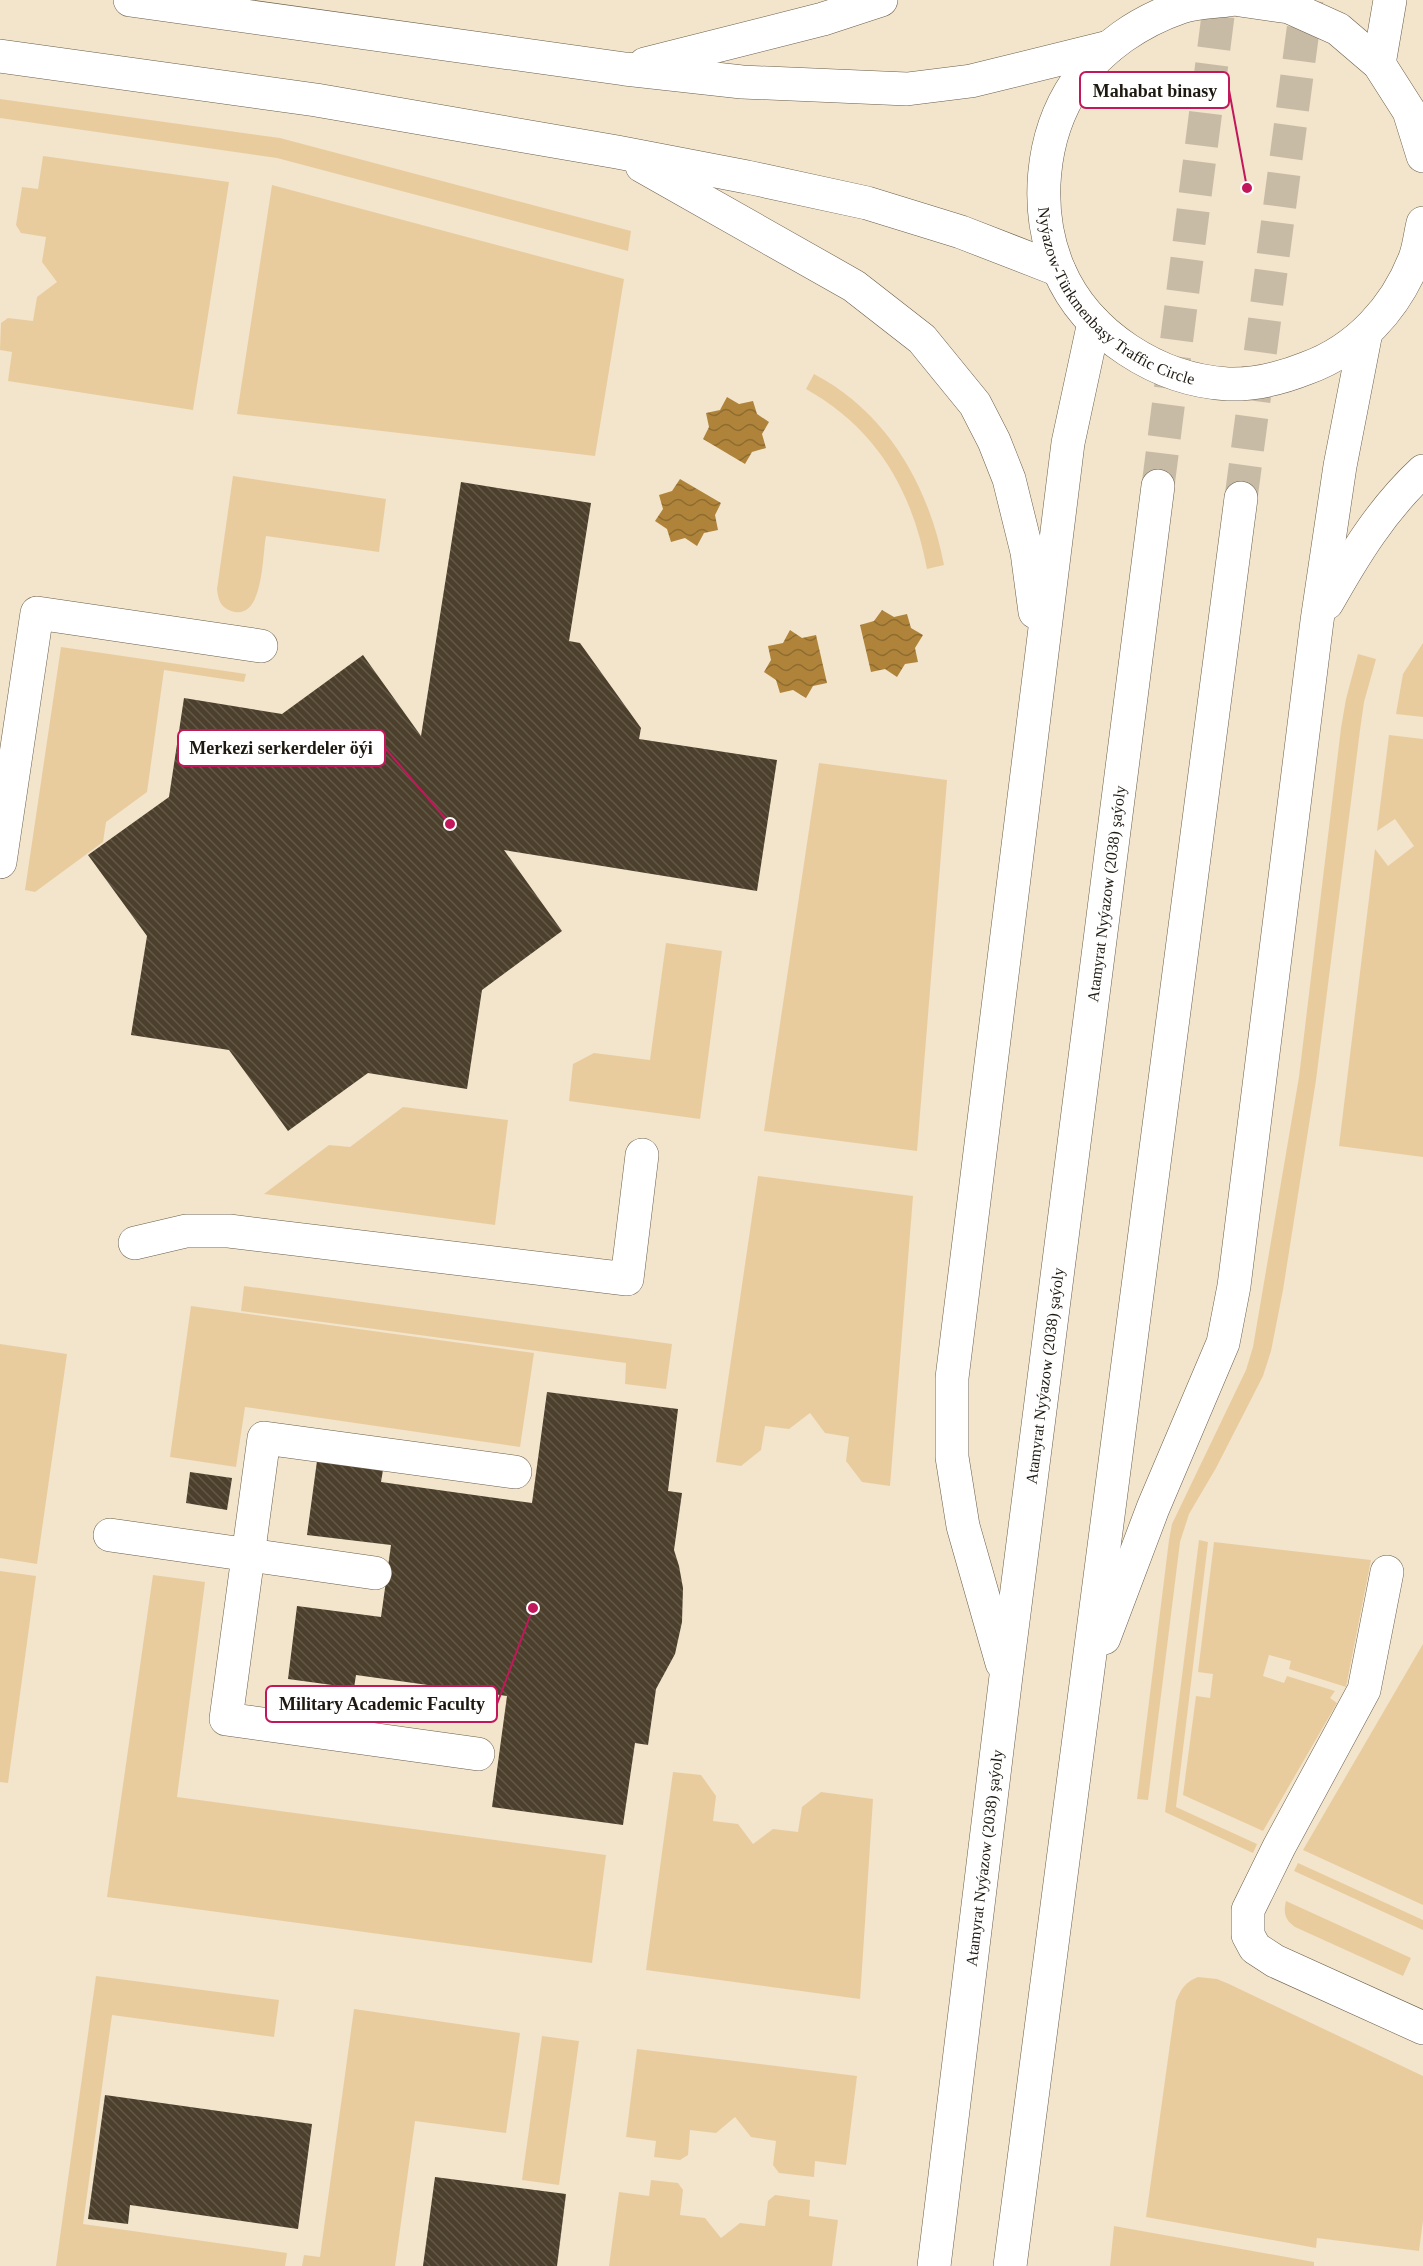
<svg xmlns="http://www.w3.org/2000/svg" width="1423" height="2266" font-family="Georgia,serif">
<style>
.green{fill:#e9cc9e}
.water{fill:url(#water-waves)}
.building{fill:url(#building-back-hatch)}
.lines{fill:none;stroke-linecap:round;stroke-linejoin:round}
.major-tunnel{stroke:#c8bba6;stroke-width:33;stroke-dasharray:33 16;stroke-linecap:butt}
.minor-casing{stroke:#6a5d48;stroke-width:34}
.major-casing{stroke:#6a5d48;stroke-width:34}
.minor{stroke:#fff;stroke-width:33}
.major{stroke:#fff;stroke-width:33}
.labels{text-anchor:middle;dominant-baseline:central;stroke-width:6;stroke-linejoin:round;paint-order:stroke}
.street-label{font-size:16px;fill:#1e1910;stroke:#fff}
.leader{fill:none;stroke:#c2185b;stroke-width:2}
.callout-dot{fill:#c2185b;stroke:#fff;stroke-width:2}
.callout{fill:#fff;stroke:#c2185b;stroke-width:2}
.callout-label{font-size:18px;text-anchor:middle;font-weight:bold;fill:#1e1910}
</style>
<defs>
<pattern id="water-waves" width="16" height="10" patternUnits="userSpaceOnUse" patternTransform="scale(1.5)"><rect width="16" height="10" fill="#af843a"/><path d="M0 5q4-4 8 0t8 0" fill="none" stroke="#8e6b2f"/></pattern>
<pattern id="building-back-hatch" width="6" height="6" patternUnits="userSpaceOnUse" patternTransform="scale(1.5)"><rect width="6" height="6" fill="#4c402c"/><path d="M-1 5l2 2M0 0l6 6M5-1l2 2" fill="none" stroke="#625848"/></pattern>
</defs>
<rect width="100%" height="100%" fill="#f3e4cc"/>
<g class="green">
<path d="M 0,99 L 280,138 L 631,231 L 628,251 L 277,158 L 0,118 Z"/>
<path d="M 43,156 L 229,182 L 193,410 L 8,381 L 12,352 L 0,350 L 1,323 L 8,318 L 33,321 L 37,297 L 57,282 L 42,262 L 46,237 L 21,233 L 16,225 L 22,187 L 38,189 Z"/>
<path d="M 272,185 L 624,279 L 595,456 L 237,414 Z"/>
<path d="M 814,374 C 887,412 929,486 944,565 L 927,569 C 912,490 877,429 806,389 Z"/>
<path d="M 233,476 L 386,499 L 379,552 L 266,536 C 262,556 264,622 231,611 C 220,607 218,599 217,589 Z"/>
<path d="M 1423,643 L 1423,717 L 1396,714 L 1403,674 Z"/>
<path d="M 61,647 L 246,674 L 244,682 L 164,670 L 147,792 L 106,822 L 103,842 L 35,892 L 25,890 Z"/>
<path d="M 1358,654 L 1376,659 L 1364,702 L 1360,730 L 1316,1080 L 1283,1290 L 1271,1351 L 1263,1376 L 1216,1468 L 1189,1514 L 1180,1542 L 1148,1800 L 1137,1799 L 1169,1540 L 1172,1524 L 1246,1370 L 1253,1347 L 1299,1077 L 1341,728 L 1346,699 Z"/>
<path d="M 1389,735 L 1423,739 L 1423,1157 L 1339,1146 L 1375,849 L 1388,866 L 1414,846 L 1395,819 L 1377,831 Z"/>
<path d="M 819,763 L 947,780 L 917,1151 L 764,1131 Z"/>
<path d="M 666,943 L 722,951 L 700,1119 L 569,1101 L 573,1064 L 594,1053 L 650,1060 Z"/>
<path d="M 403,1107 L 508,1120 L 495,1225 L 264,1194 L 329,1145 L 350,1147 Z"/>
<path d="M 758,1176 L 913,1196 L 890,1486 L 862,1482 L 846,1461 L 849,1437 L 825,1433 L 810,1413 L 789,1429 L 765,1426 L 761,1450 L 741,1466 L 716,1462 Z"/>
<path d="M 244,1286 L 672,1344 L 666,1389 L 625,1384 L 626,1363 L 241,1311 Z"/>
<path d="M 191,1306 L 534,1353 L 520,1447 L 245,1407 L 236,1467 L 170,1457 Z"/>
<path d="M 0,1344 L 67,1354 L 37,1564 L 0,1558 Z"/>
<path d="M 1199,1540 L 1208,1542 L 1176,1807 L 1257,1844 L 1253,1853 L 1165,1812 Z"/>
<path d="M 1214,1542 L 1371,1560 L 1346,1687 L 1289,1669 L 1291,1661 L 1269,1655 L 1263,1676 L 1284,1683 L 1287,1676 L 1335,1691 L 1330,1698 L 1337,1703 L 1263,1831 L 1183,1795 L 1196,1696 L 1210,1698 L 1213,1674 L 1198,1672 Z"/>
<path d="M 0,1571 L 36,1576 L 8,1783 L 0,1782 Z"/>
<path d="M 153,1575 L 205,1582 L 177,1797 L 606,1855 L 592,1963 L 107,1897 Z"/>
<path d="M 1423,1644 L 1423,1905 L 1303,1850 Z"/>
<path d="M 673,1772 L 701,1775 L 716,1796 L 713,1821 L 738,1824 L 753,1844 L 773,1829 L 798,1832 L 802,1807 L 821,1792 L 873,1799 L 860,1999 L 646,1970 Z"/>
<path d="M 1298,1863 L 1423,1920 L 1423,1930 L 1294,1871 Z"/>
<path d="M 1286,1901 L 1411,1958 L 1403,1976 L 1295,1927 C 1285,1920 1283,1913 1286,1901 Z"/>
<path d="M 96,1976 L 279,2000 L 274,2037 L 112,2015 L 83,2224 L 287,2253 L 285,2266 L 56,2266 Z"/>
<path d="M 1198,1977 L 1217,1979 L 1229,1984 L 1423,2076 L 1423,2220 L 1419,2251 L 1317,2238 L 1316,2248 L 1146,2217 L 1176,2001 C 1181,1989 1185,1982 1198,1977 Z"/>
<path d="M 354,2009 L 520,2033 L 506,2133 L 415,2121 L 395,2266 L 302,2266 L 304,2255 L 320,2257 Z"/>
<path d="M 542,2036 L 579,2041 L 559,2185 L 522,2180 Z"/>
<path d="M 637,2049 L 857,2076 L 846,2165 L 815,2161 L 814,2177 L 779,2173 L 773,2165 L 776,2141 L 751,2137 L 735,2117 L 716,2133 L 690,2130 L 688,2155 L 680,2160 L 654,2157 L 656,2141 L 626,2137 Z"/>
<path d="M 651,2180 L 678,2183 L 683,2190 L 680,2215 L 705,2218 L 721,2238 L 740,2223 L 765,2226 L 768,2201 L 775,2195 L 810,2200 L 809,2216 L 838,2220 L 832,2266 L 609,2266 L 619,2192 L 649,2196 Z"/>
<path d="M 1114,2226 L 1314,2262 L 1314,2266 L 1110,2266 Z"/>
</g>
<g class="water">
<path d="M 727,397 L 739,404 L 753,401 L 757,414 L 769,422 L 762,434 L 766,448 L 752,452 L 745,464 L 703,439 L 709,427 L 706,413 L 720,410 Z"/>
<path d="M 680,479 L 721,503 L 715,515 L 718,530 L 704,533 L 697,546 L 685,538 L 671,542 L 667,529 L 655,521 L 663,509 L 659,495 L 672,491 Z"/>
<path d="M 882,610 L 894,617 L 907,614 L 911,628 L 923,635 L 915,648 L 918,662 L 905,664 L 897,677 L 885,669 L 871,672 L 860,625 L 874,621 Z"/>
<path d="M 790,630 L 802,638 L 816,635 L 827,683 L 813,686 L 806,698 L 793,690 L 780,693 L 776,680 L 764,672 L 771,660 L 768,646 L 783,643 Z"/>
</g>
<g class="building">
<path d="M 461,482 L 591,503 L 569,641 L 580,643 L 641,728 L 639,739 L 777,760 L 757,891 L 504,850 L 562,931 L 482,990 L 467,1089 L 368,1073 L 288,1131 L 229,1050 L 131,1035 L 147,936 L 88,855 L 169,797 L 184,698 L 282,714 L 363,655 L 421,736 Z"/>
<path d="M 547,1392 L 678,1409 L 668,1491 L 682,1493 L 674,1550 L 679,1566 L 683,1588 L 682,1622 L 675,1654 L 656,1689 L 648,1745 L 635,1743 L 623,1825 L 492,1807 L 507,1696 L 356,1675 L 354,1688 L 288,1679 L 297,1606 L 381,1617 L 391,1545 L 307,1535 L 317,1461 L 383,1470 L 381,1482 L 532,1503 Z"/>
<path d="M 190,1472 L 232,1478 L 227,1510 L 186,1503 Z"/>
<path d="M 105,2095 L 312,2124 L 298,2229 L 130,2205 L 128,2224 L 88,2219 Z"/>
<path d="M 435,2177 L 566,2194 L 557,2266 L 423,2266 Z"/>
</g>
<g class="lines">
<g class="major-tunnel">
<path d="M 1158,486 L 1220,0"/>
<path d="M 1241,498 L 1307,0"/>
</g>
<defs>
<g id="minor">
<path d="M 0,862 L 37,613 L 261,646"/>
<path d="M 135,1243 L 186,1231 L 229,1231 L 627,1279 L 642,1155"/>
<path d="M 110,1535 L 375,1573"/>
<path d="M 1387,1572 L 1364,1690 L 1279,1847 L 1248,1910 L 1248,1935 L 1255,1948 L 1275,1961 L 1423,2028"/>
<path d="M 478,1754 L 226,1719 L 264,1438 L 515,1472"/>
</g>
<g id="major">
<path d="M 130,0 L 625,69 L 742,82 L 907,89 L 971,81 L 1109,47"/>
<path id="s1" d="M 1230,0 C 1214,2 1196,2 1181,7 C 1140,21 1101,47 1076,83 C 1040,136 1034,211 1059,270 C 1087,335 1158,380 1228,384 C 1255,385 1282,378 1307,368 C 1357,350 1396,308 1415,258 C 1419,248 1420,235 1423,223"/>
<path d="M 1240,0 L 1289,7 L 1338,29 L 1379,64 L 1409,111 L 1423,156"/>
<path d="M 0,56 L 316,100 L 617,152 L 747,177 L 867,203 L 961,232 L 1059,270"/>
<path d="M 645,64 L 823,19 L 881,0"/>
<path d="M 1379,64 L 1390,0"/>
<path d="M 642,166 L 854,286 L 922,339 L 975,404 L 994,441 L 1009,479 L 1027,552 L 1035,612"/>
<path d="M 1327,603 C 1354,555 1382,509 1423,471"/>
<path d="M 1104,1638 L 1153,1508 L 1223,1343 L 1234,1286 L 1317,621 L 1340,466 L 1366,332"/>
<path d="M 1002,1663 L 963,1526 L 952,1457 L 952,1378 L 1068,443 L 1094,322"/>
<path id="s2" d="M 934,2266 L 1006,1676 L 1158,486"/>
<path d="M 1010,2266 L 1241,498"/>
</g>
</defs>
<use href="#minor" class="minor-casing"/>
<use href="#major" class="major-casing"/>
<use href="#minor" class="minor"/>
<use href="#major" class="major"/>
</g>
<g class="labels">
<g class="street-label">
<text stroke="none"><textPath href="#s1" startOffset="434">Nyýazow-Türkmenbaşy Traffic Circle</textPath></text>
<text stroke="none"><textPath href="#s2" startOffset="1383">Atamyrat Nyýazow (2038) şaýoly</textPath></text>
<text stroke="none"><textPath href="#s2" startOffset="897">Atamyrat Nyýazow (2038) şaýoly</textPath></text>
<text stroke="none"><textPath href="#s2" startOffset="411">Atamyrat Nyýazow (2038) şaýoly</textPath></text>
</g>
</g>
<path class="leader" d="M1247 188L1229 90M450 824L385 748M533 1608L497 1704"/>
<g class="callout-dot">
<circle cx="1247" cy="188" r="6"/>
<circle cx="450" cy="824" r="6"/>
<circle cx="533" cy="1608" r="6"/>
</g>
<g class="callout">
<rect x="1080" y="72" width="149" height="36" rx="6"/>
<rect x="178" y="730" width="207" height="36" rx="6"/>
<rect x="266" y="1686" width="231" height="36" rx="6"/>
</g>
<g class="callout-label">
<text x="1155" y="97">Mahabat binasy</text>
<text x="281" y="754">Merkezi serkerdeler öýi</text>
<text x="382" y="1710">Military Academic Faculty</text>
</g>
</svg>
